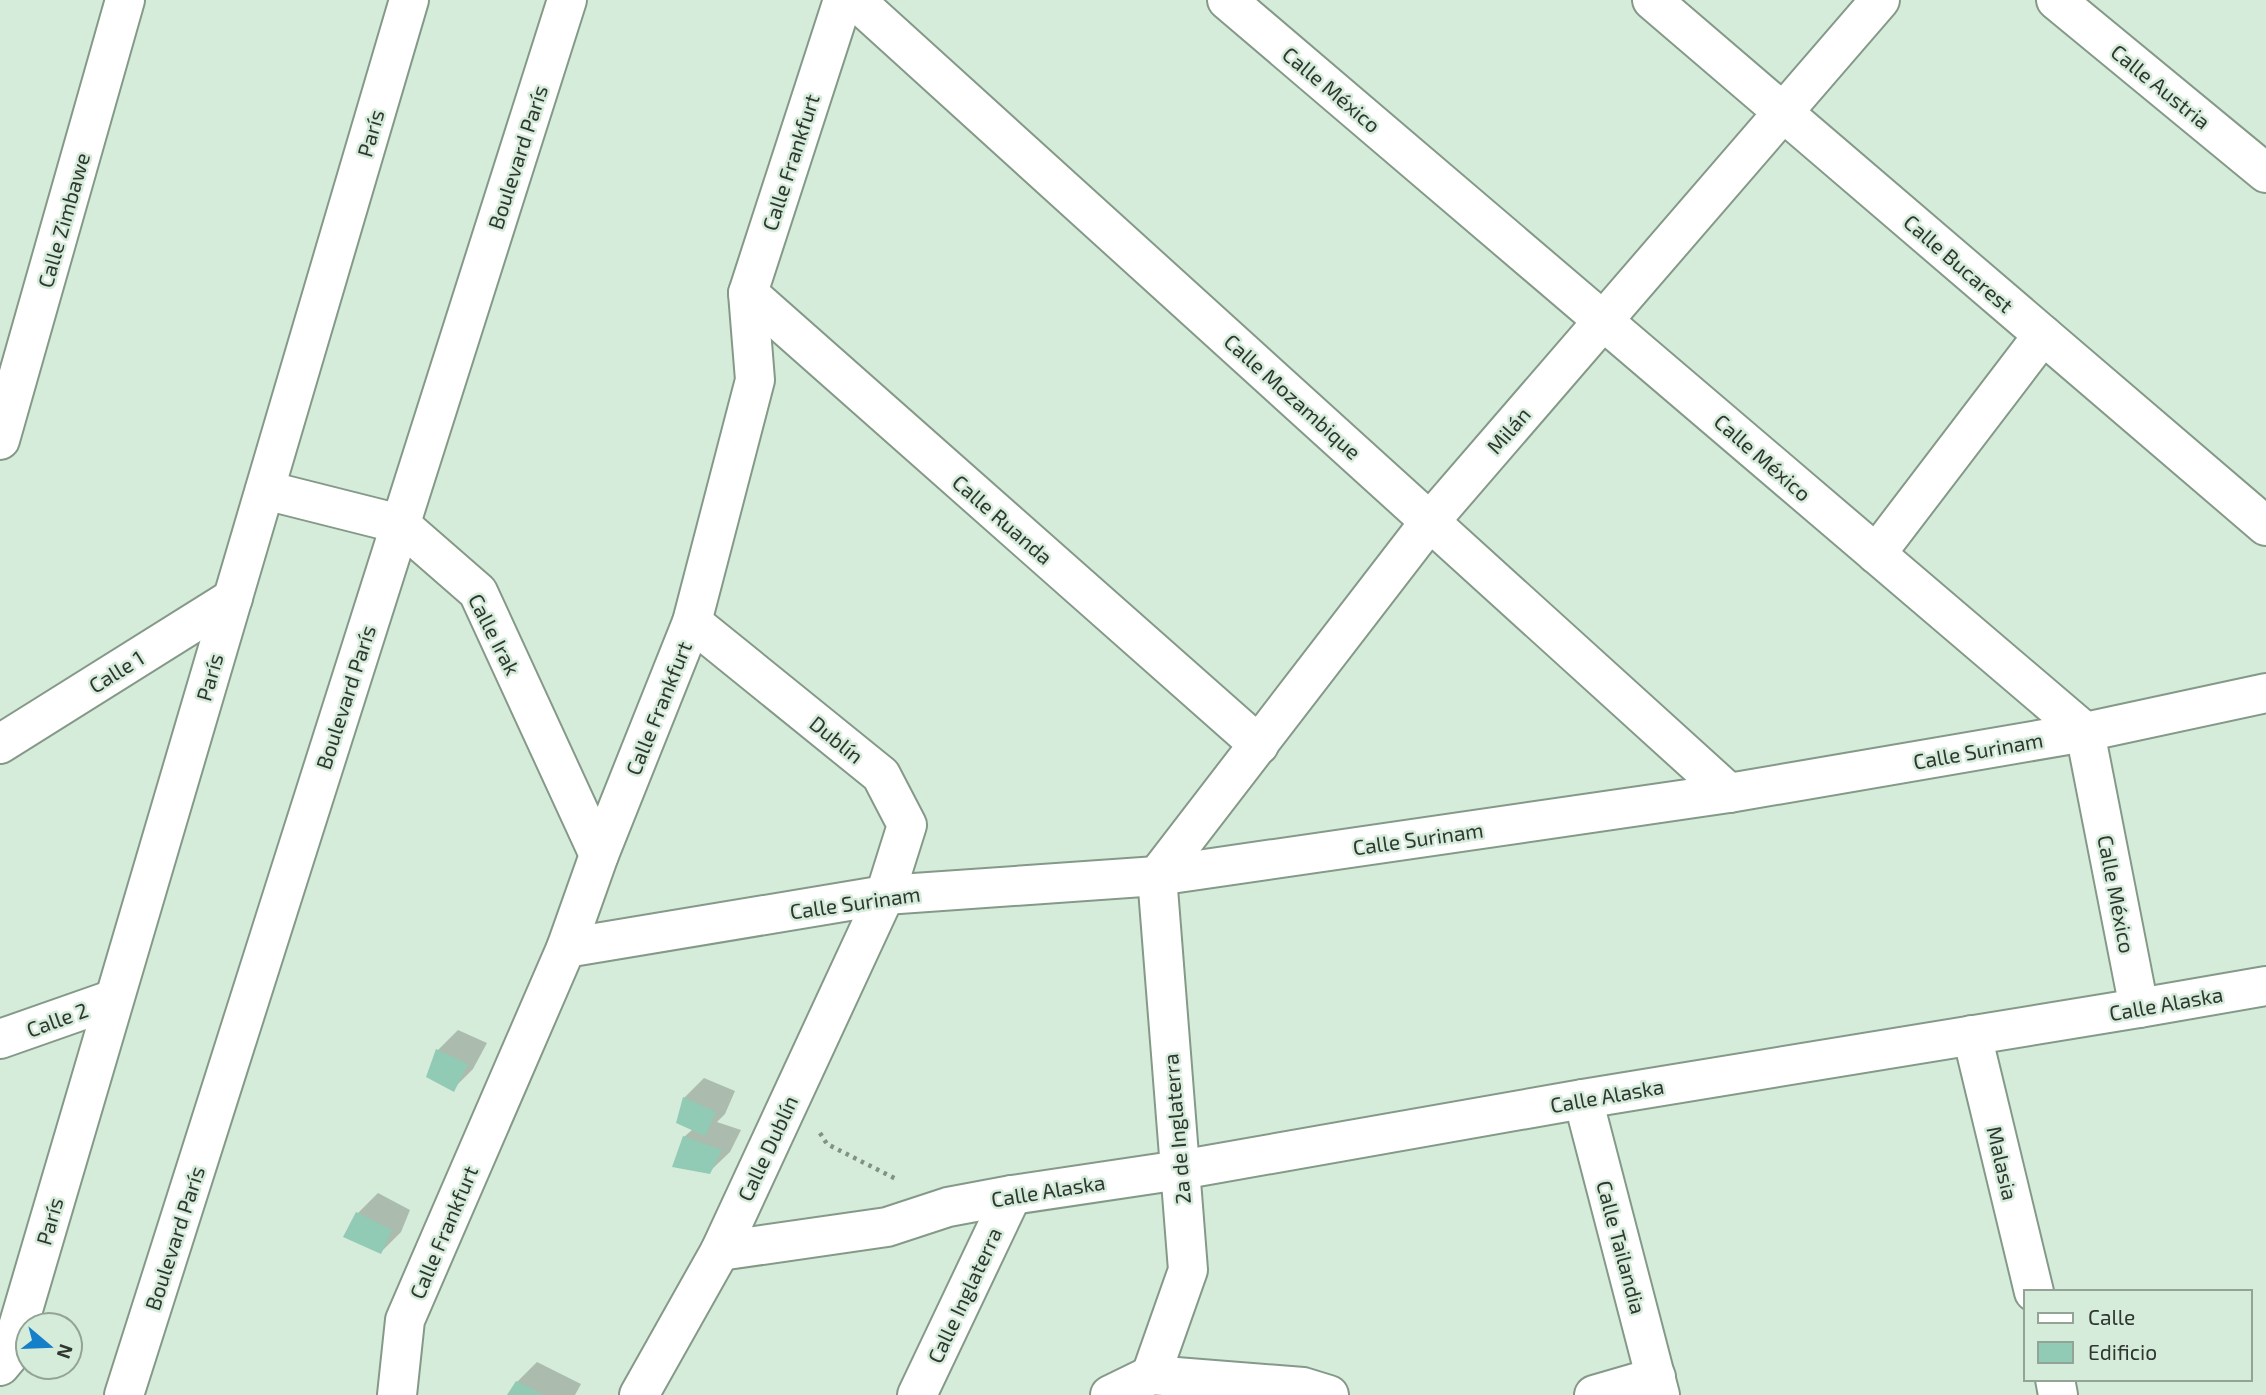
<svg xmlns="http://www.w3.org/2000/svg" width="2266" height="1395" font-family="'Exo 2',sans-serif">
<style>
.shadow{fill:#0003}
.building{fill:#91cab5}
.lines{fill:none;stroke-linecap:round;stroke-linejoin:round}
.minor-casing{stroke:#859988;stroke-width:42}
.tertiary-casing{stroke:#859988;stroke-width:42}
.path{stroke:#829185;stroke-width:4.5;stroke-dasharray:3.5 5;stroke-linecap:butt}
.minor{stroke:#fff;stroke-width:38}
.tertiary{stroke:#fff;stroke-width:38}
.labels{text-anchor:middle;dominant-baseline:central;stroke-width:5;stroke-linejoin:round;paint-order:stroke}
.street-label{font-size:21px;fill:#2f3730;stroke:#d6ecda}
</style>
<rect width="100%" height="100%" fill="#d6ecda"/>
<g class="shadow">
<path d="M 458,1030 L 487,1043 L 473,1069 L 453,1089 L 438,1050 Z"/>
<path d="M 704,1078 L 735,1091 L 725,1114 L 717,1122 L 741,1130 L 730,1152 L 709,1172 L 684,1137 L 693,1129 L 678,1122 L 684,1098 Z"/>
<path d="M 378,1193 L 410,1210 L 401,1232 L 381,1252 L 358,1213 Z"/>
<path d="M 537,1362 L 581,1384 L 575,1395 L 509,1395 L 517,1382 Z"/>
</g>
<g class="building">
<path d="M 436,1049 L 468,1064 L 454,1092 L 426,1077 Z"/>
<path d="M 683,1097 L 716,1112 L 705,1136 L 676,1123 Z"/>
<path d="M 683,1136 L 722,1150 L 710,1174 L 672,1167 Z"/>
<path d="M 356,1212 L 392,1230 L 381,1254 L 343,1237 Z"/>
<path d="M 516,1381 L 544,1395 L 507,1395 Z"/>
</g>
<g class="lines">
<defs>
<g id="minor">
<path d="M 855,0 L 1729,793"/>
<path d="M 1652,0 L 2266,526"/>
<path d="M 2056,0 L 2266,173"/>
<path d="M 748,293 L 1259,745"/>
<path d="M 0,440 L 125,0"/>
<path d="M 265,490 L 400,524 L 478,592 L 599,855"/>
<path d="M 1876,554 L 2043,335"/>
<path d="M 0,744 L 233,598"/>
<path d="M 1157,876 L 1431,520 L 1880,0"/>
<path d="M 566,948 L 885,895 L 1157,876 L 1729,793 L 2085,732 L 2266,693"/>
<path d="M 1972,1035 L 2034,1292"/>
<path d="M 0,1039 L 114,999"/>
<path d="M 1583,1099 L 1660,1395"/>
<path d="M 720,1251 L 887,1227 L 948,1207 L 1012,1195 L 1180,1170 L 1583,1099 L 2139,1008"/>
<path d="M 0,1366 L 10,1354 L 409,0"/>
<path d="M 1151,1375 L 1188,1270 L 1157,876"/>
<path d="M 2055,1379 L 2058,1395"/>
<path d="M 397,1395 L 405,1320 L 566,948 L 599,855 L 692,622 L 755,380 L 748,293 L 843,0"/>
<path d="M 639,1395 L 720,1251 L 885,895 L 907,825 L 881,775 L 692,622"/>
<path d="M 917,1395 L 1012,1195"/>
<path d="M 1110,1395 L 1151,1375 L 1303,1387 L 1329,1395"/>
<path d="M 1594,1395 L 1656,1377"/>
</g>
<g id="tertiary">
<path d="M 1227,0 L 2085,732 L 2139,1008 L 2266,986"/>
<path d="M 124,1395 L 567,0"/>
</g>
</defs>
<use href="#minor" class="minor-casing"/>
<use href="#tertiary" class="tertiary-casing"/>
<path class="path" d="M 820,1133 L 827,1144 L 898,1180"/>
<use href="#minor" class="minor"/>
<use href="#tertiary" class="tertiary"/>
</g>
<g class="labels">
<g class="street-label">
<text transform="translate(2161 86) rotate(39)">Calle Austria</text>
<text transform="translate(1332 89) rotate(40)">Calle México</text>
<text transform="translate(370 133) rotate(-74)">París</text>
<text transform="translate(517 157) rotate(-72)">Boulevard París</text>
<text transform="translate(790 162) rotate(-72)">Calle Frankfurt</text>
<text transform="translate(63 220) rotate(-74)">Calle Zimbawe</text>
<text transform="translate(1959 263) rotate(41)">Calle Bucarest</text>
<text transform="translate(1293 396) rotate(42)">Calle Mozambique</text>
<text transform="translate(1508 430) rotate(-49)">Milán</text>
<text transform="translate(1763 457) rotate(41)">Calle México</text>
<text transform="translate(1003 519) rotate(41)">Calle Ruanda</text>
<text transform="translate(495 634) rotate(63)">Calle Irak</text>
<text transform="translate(116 671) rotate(-32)">Calle 1</text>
<text transform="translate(209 677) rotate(-74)">París</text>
<text transform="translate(345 697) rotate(-72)">Boulevard París</text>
<text transform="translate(658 708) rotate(-68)">Calle Frankfurt</text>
<text transform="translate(837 739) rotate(39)">Dublín</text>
<text transform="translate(1978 750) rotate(-10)">Calle Surinam</text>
<text transform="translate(1418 838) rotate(-8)">Calle Surinam</text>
<text transform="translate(2117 894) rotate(79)">Calle México</text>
<text transform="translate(855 902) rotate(-8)">Calle Surinam</text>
<text transform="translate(2166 1003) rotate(-10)">Calle Alaska</text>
<text transform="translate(57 1019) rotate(-20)">Calle 2</text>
<text transform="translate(1607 1095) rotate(-10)">Calle Alaska</text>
<text transform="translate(1176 1129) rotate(-95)">2a de Inglaterra</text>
<text transform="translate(767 1148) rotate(-65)">Calle Dublín</text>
<text transform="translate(2003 1163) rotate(77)">Malasia</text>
<text transform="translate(1048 1190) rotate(-9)">Calle Alaska</text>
<text transform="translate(49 1221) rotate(-74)">París</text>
<text transform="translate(443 1232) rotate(-67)">Calle Frankfurt</text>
<text transform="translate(174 1238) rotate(-72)">Boulevard París</text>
<text transform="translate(1622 1247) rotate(75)">Calle Tailandia</text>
<text transform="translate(964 1295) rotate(-65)">Calle Inglaterra</text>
</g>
</g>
<rect x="2024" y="1290" width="228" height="91" fill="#d6ecda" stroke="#93a496" stroke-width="2"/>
<rect x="2038" y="1313" width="35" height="10" fill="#ffffff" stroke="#93a496" stroke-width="2"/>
<text x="2088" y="1325" font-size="21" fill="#2f3730">Calle</text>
<rect x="2038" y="1342" width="35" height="21" fill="#91cab5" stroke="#93a496" stroke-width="2"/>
<text x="2088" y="1360" font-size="21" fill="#2f3730">Edificio</text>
<g transform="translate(49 1346) rotate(109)"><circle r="33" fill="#d6ecda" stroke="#93a496" stroke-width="2"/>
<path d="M0-5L12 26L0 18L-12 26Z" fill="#157fc9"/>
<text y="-10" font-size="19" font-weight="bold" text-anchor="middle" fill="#2f3730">N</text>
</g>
</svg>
